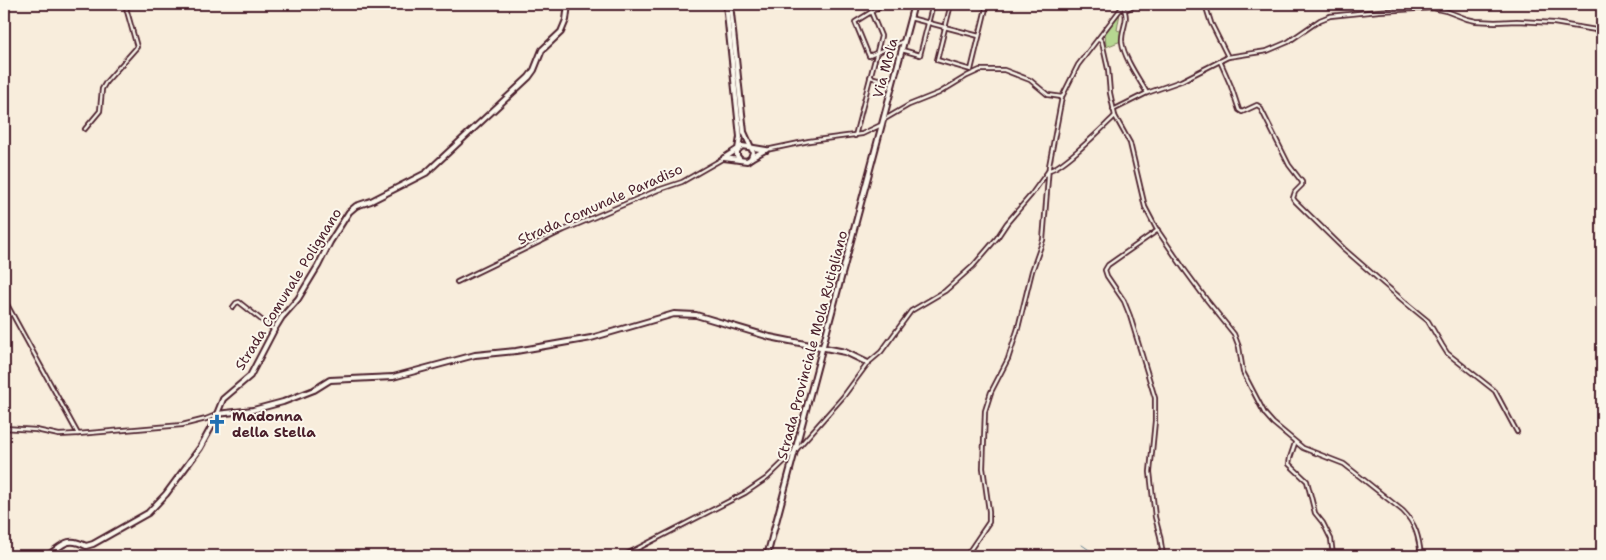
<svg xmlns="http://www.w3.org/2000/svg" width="1606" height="560" font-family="'Shantell Sans',sans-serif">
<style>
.green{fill:#b6d791;stroke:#807b5e}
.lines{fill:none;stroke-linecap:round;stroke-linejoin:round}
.stream{stroke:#668392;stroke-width:1}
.street-casing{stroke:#4a1f2b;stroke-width:6}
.secondary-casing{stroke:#4a1f2b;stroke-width:8}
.street{stroke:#fbf7ec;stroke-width:2.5}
.secondary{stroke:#fbf7ec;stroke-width:4}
.labels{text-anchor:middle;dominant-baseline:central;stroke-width:4;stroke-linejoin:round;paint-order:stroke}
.street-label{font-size:14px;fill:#4a1f2b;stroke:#fbf7ec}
.poi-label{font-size:14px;font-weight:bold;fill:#4a1f2b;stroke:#fbf7ec;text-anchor:start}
</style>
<rect width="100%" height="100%" fill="#f8eddc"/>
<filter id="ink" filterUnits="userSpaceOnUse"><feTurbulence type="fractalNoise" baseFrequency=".02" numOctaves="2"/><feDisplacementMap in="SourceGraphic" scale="10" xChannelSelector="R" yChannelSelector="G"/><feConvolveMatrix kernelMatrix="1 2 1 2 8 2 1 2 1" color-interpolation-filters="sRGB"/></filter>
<g filter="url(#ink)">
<path class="green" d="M 1120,13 L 1117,30 L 1123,32 L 1121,41 L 1106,47 L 1105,32 Z"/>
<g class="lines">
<path class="stream" d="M 1082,545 L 1098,556"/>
<defs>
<g id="street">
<path d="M 290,4 L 312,6 L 325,4"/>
<path d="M 884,4 L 855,22 L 869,56 L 904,41"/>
<path d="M 951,4 L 937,60 L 971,70 L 987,4"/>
<path d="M 1122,4 C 1131,22 1121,26 1122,42 C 1124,58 1139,79 1147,93"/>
<path d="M 1205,4 L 1211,23 L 1228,57"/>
<path d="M 1125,10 L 1137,4"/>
<path d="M 910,18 L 979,36"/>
<path d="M 1099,38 L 1102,42 L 1108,69 L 1110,93 L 1115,116 L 1130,143 L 1145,207 L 1156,228 L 1184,269 L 1206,299 L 1234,334 L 1239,347 L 1243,372 L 1265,414 L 1273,423 L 1303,448 L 1344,464 L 1403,511 C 1416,524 1419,538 1421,556"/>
<path d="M 902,50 L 920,55 L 933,4"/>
<path d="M 1220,61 L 1231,86 L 1239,110 L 1242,112 L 1257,105 L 1260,107 L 1289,165 L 1302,182 L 1302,185 L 1295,192 L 1293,198 L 1295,201 L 1344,249 L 1406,303 L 1428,321 L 1442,345 L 1447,353 L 1495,391 L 1517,432"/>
<path d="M 870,77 L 893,83"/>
<path d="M 1113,110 L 1147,93 L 1181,81 L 1228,57 L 1267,51 L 1288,42 L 1320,20 L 1330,16 L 1379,11 L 1433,8 L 1446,11 L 1467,19 L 1476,21 L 1495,22 L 1517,21 L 1554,23 L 1602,31"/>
<path d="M 885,119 L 909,105 L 939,93 L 967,76 L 980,70 L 1004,70 L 1030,80 L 1048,95 L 1062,97"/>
<path d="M 85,129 L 100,111 L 102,89 L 106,82 L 137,47 L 125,4"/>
<path d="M 855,136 L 881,36 L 871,12"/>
<path d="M 766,150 L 809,141 L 862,134 L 881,125"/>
<path d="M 1158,230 L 1108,265 L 1105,270 L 1107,276 L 1124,301 L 1130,316 L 1155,398 L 1155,421 L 1150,472 L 1155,517 L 1160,536 L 1163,556"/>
<path d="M 457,282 L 564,230 L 658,190 L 682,182 L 724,158"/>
<path d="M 4,299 L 78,434"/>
<path d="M 233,307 L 236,303 L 239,302 L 274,330"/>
<path d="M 4,428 L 36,430 L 59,435 L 78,434 L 182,425 L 206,419 L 216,415"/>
<path d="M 1295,443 L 1290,458 L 1289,464 L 1307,481 L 1315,513 L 1323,523 L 1331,539 L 1333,556"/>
<path d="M 623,556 L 745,493 L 767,478 L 796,450 L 843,397 L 868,363 L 881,352 L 911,311 L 945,291 L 973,266 L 997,238 L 1007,223 L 1031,195 L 1049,170 C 1063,168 1102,128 1115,116"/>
<path d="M 966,556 L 989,522 L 989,511 L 983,468 L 985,411 L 991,392 L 1008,359 L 1018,328 L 1032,271 L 1043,240 L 1049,166 L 1062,97 L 1078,65 L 1123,6"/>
</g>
<g id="secondary">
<path d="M 724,158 L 747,161 L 751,158 L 753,152 L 744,132 L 730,4"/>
<path d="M 724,158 L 738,149 L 740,137 L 726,4"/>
<path d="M 751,158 L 765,150"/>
<path d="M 740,160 L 737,156 L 737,151 L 742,146 L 766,150"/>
<path d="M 217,414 L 253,410 L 283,402 L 314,390 L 330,380 L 393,377 L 475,355 L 516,351 L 591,338 L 674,314 L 696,315 L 770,337 L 845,352 L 868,363"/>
<path d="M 47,556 C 63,545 67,536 86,546 L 93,544 L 148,513 L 166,494 L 200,448 L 213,424 L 223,399 L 250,376 L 274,330 L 282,317 L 298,299 L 318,266 L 330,242 L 349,212 L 356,206 L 371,201 L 426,173 L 529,77 L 534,70 L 542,50 L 561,32 L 566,20 L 568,4"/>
<path d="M 767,556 L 914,4"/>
</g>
</defs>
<use href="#street" class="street-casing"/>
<use href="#secondary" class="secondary-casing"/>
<use href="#street" class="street"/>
<use href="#secondary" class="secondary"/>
</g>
</g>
<defs>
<symbol id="church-bare" viewBox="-9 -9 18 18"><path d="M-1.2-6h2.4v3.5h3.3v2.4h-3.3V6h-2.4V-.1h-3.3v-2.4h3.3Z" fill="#1f6fb2" stroke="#fbf7ec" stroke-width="2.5" paint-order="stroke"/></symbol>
</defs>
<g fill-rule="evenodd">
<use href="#church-bare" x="203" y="410" width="28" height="28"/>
</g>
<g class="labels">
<g class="street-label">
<text transform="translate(885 68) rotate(-75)">Via Mola</text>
<text transform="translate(600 204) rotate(-24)">Strada Comunale Paradiso</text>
<text transform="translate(288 289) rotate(-58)">Strada Comunale Polignano</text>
<text transform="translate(812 345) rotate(-75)">Strada Provinciale Mola Rutigliano</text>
</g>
<g class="poi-label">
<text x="232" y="416">Madonna<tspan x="232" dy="16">della Stella</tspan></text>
</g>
</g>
<rect width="1606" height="560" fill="none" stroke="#fbf7ec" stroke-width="20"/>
<rect x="10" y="10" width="1586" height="540" fill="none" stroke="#4a1f2b" stroke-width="2" filter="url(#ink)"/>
</svg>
